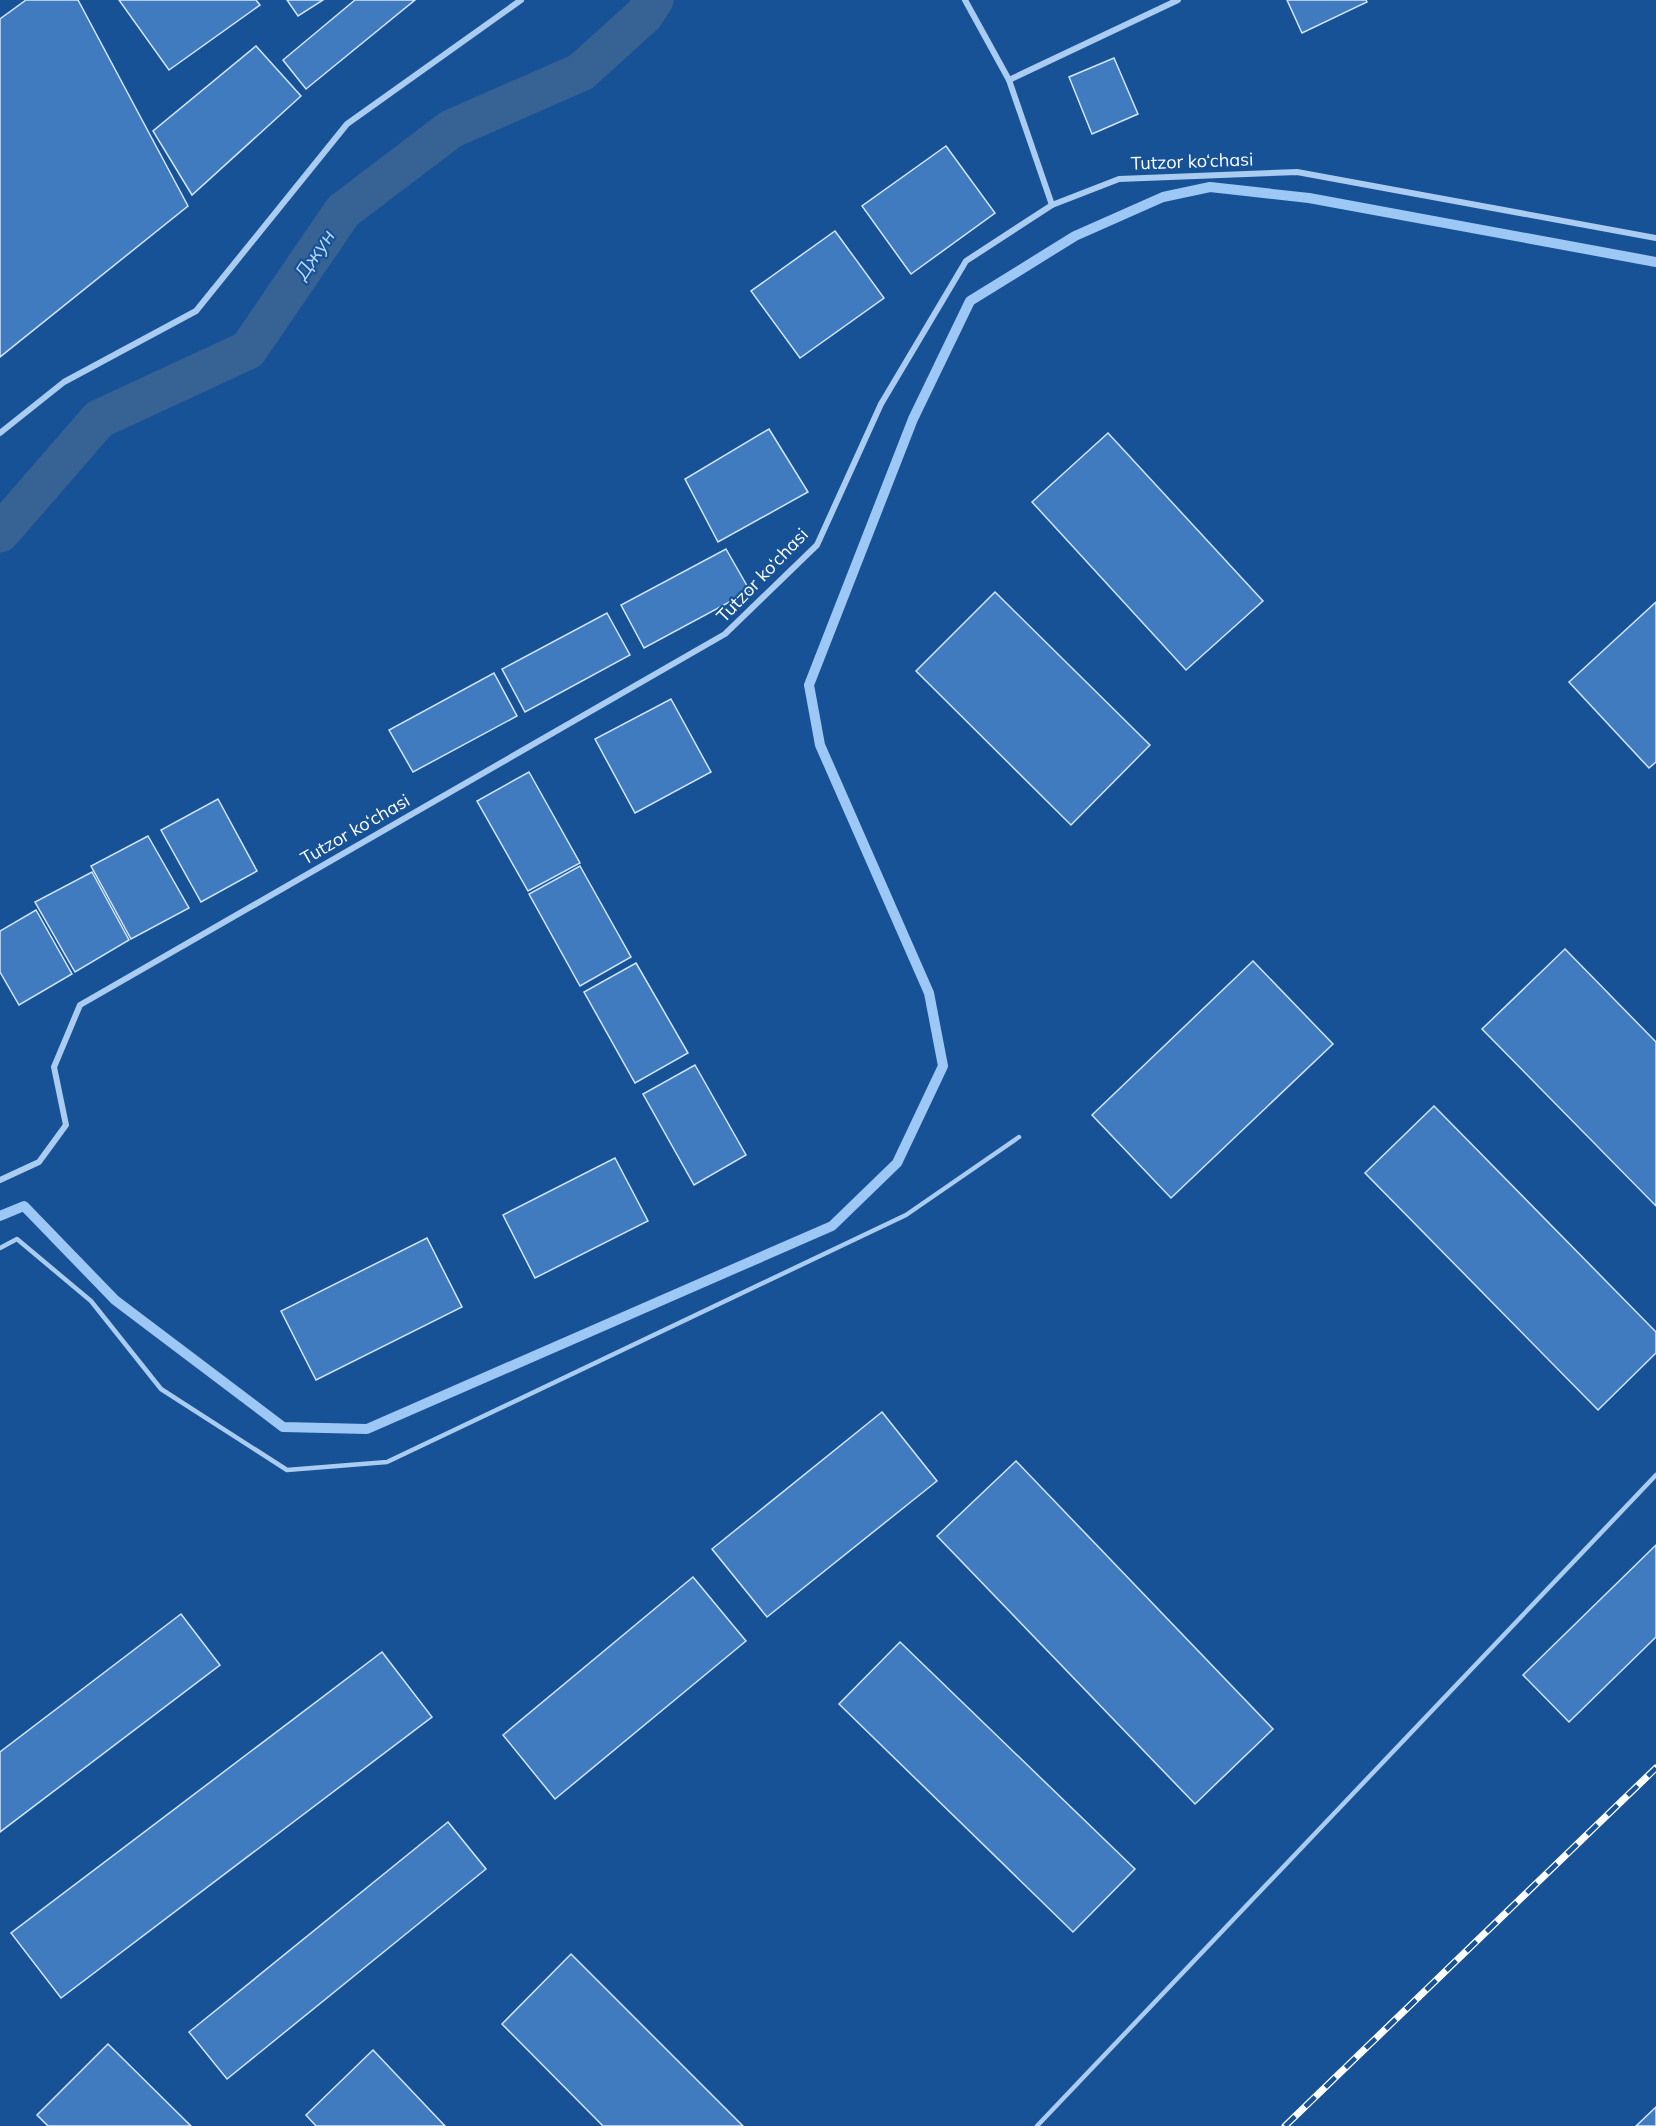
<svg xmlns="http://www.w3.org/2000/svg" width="1656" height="2126" font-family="Mulish,sans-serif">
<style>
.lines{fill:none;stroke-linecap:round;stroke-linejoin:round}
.stream{stroke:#9dc7f4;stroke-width:10}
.canal{stroke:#376294;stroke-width:39}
.building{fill:#407bbf;stroke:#d2e6fc;stroke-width:1.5}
.service{stroke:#aaccf1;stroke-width:4.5}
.minor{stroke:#aaccf1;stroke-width:6}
.rail-casing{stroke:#fff;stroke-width:7}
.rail{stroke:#175297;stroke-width:4.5;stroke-dasharray:14;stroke-linecap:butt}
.labels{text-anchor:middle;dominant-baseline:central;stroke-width:4.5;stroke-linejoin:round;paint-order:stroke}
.street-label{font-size:18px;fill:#fff;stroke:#175297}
.water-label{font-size:20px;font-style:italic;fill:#b7d6f8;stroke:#175297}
</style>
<rect width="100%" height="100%" fill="#175297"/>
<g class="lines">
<path class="stream" d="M 0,1216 L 24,1206 L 115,1300 L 283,1427 L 367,1429 L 832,1226 L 897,1163 L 943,1066 L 929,993 L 820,745 L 809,685 L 913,419 L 970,301 L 1075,236 L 1163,197 L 1210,187 L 1309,198 L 1656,262"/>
<path class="canal" d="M 0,533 L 99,419 L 248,350 L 343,211 L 451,129 L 581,72 L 644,15 L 654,0"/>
</g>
<g class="building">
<path d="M 26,0 L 78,0 L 188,206 L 0,357 L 0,19 Z"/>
<path d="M 119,0 L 256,0 L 260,5 L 169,70 Z"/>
<path d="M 287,0 L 323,0 L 298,16 Z"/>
<path d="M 355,0 L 415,0 L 306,89 L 283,60 Z"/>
<path d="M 1287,0 L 1366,0 L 1367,2 L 1302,33 Z"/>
<path d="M 256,46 L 301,96 L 192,195 L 153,131 Z"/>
<path d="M 1114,58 L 1138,114 L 1092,134 L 1069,77 Z"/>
<path d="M 946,146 L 995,213 L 911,274 L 862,206 Z"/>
<path d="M 835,231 L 884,298 L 800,358 L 751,291 Z"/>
<path d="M 769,429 L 808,492 L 718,542 L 685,479 Z"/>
<path d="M 1108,433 L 1263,601 L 1186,670 L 1032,502 Z"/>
<path d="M 726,549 L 750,591 L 644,648 L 621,605 Z"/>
<path d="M 995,592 L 1150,745 L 1071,825 L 916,671 Z"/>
<path d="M 1656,602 L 1656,762 L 1649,768 L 1569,682 Z"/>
<path d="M 607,613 L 630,655 L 525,712 L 502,669 Z"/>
<path d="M 494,673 L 517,716 L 413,772 L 389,730 Z"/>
<path d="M 671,699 L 711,772 L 635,813 L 595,739 Z"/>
<path d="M 529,772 L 580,863 L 528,891 L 477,801 Z"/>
<path d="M 218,799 L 257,871 L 201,902 L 161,830 Z"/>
<path d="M 148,836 L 189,908 L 131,939 L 91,866 Z"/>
<path d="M 580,866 L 631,957 L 580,986 L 529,894 Z"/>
<path d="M 92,872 L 129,940 L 75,972 L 35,902 Z"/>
<path d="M 36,910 L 72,974 L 19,1005 L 0,972 L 0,931 Z"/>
<path d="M 1565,949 L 1656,1042 L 1656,1206 L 1482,1029 Z"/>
<path d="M 1253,961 L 1333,1044 L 1171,1198 L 1092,1115 Z"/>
<path d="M 636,963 L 688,1053 L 635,1083 L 584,992 Z"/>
<path d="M 695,1065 L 746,1155 L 694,1185 L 643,1094 Z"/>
<path d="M 1434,1106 L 1656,1332 L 1656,1353 L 1598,1410 L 1365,1173 Z"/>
<path d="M 615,1158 L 648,1221 L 535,1278 L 503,1215 Z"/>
<path d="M 427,1238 L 462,1307 L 316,1380 L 281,1311 Z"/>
<path d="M 882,1412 L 937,1481 L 767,1617 L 712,1549 Z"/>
<path d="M 1016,1461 L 1273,1729 L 1195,1804 L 937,1536 Z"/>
<path d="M 1656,1545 L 1656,1637 L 1569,1722 L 1523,1675 Z"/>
<path d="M 693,1577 L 746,1641 L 555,1799 L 503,1735 Z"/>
<path d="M 181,1614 L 220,1665 L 0,1832 L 0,1752 Z"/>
<path d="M 900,1642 L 1135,1869 L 1073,1932 L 839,1704 Z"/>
<path d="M 382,1652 L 432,1717 L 61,1998 L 11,1933 Z"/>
<path d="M 448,1822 L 486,1869 L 227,2079 L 189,2032 Z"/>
<path d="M 571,1954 L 743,2126 L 603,2126 L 502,2024 Z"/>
<path d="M 108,2044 L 191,2126 L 48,2126 L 37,2115 Z"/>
<path d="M 373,2050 L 445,2126 L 316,2126 L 306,2115 Z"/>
<path d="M 1656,2107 L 1656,2126 L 1636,2126 Z"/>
</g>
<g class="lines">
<g class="service">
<path d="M 0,1248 L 17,1239 L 91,1301 L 161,1389 L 287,1470 L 387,1462 L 906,1215 L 1019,1137"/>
<path d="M 1037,2126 L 1656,1475"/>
</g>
<g class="minor">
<path d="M 965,0 L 1009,80"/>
<path d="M 1052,205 L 1009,80 L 1178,0"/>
<path d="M 0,433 L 64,382 L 196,311 L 347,124 L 521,0"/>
<path d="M 0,1180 L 39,1162 L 66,1125 L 54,1067 L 80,1005 L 725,634 L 817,545 L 881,404 L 966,261 L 1052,205 L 1119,179 L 1297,172 L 1656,238"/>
</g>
<defs>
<path id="rail" d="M 1285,2126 L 1656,1768"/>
</defs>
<use href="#rail" class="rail-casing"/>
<use href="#rail" class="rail"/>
</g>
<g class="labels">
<g class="street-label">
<text transform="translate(1192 161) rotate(-2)">Tutzor ko‘chasi</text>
<text transform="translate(762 575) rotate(-46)">Tutzor ko‘chasi</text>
<text transform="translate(355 829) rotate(-30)">Tutzor ko‘chasi</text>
</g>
<g class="water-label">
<text transform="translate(314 254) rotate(-56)">Джун</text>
</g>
</g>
</svg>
